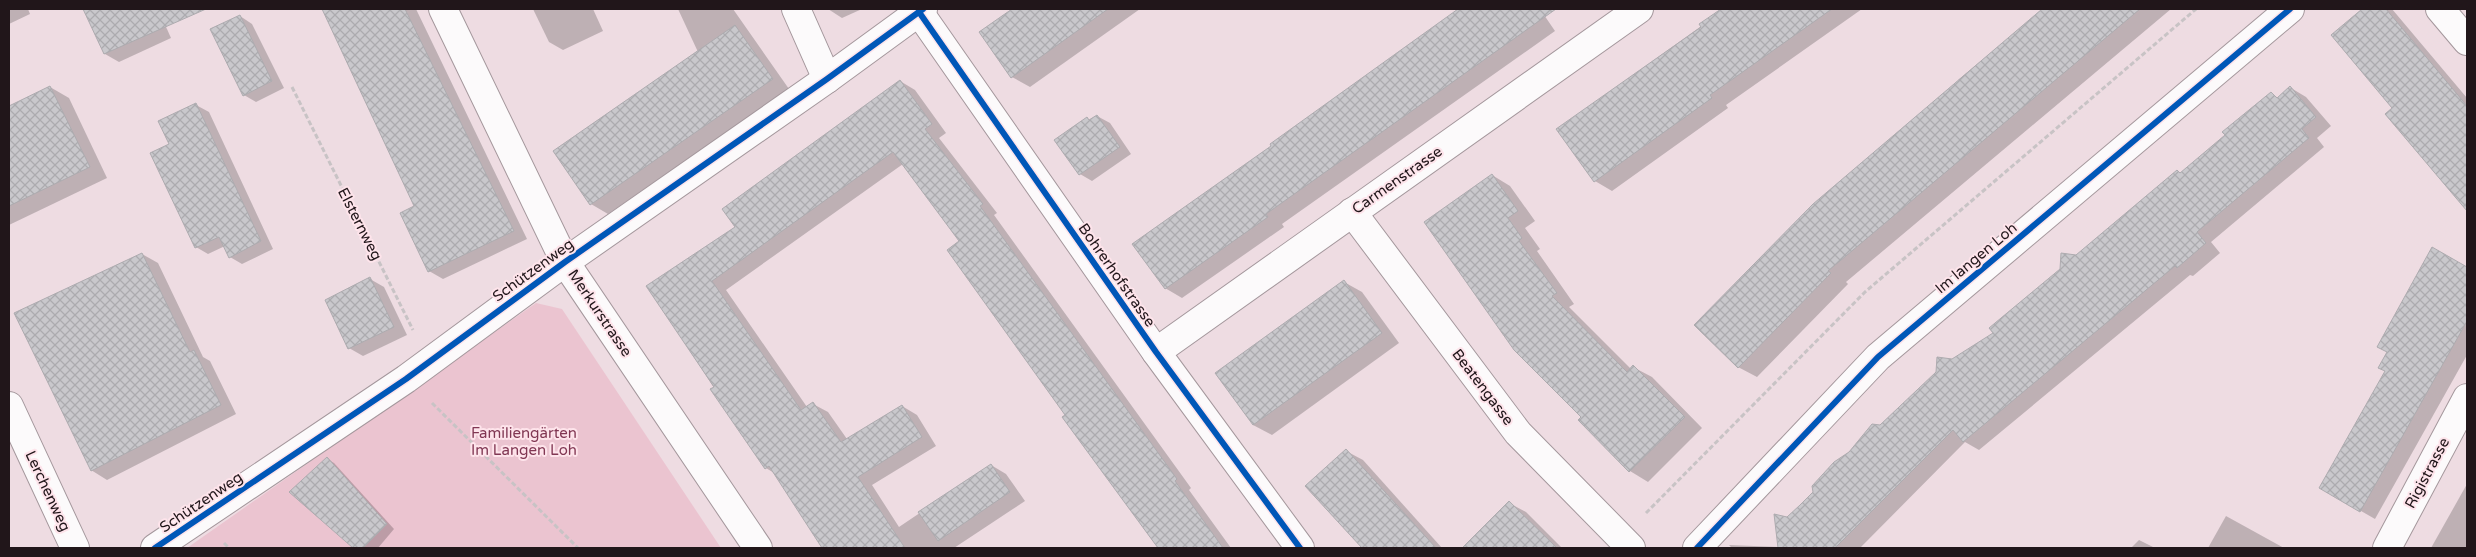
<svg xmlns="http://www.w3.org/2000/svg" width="2476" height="557" font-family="'Varela Round',sans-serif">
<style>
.garden{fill:#ebc4d0}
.shadow{fill:#0003}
.building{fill:url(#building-cross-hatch);stroke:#adabaf}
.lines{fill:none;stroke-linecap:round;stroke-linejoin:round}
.minor-casing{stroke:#a4979c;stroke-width:30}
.path{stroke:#c8c3c5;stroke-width:3;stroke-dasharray:5 2.5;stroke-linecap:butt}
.minor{stroke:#fcfafb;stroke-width:28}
.cycleway-casing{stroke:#fee4eb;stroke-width:9}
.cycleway{stroke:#0057b8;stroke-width:6}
.labels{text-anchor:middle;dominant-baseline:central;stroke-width:4;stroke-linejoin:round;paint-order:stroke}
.street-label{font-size:15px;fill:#21161a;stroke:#fee4eb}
.park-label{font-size:15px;fill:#813753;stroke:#fee4eb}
</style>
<defs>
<pattern id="building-cross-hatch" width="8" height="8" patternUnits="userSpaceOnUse" patternTransform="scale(1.25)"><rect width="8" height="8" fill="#c9c8cc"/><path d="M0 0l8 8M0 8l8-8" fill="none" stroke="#acabaf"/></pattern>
</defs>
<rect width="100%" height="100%" fill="#eedce2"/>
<path class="garden" d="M 536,303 L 562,309 L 721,548 L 187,548 Z"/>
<g class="shadow">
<path d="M 9,9 L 28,9 L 30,14 L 9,24 Z"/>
<path d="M 84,9 L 158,9 L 171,38 L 119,62 L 105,54 Z"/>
<path d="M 323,9 L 416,9 L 527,239 L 443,279 L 429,271 L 416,207 Z"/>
<path d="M 533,9 L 593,9 L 603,31 L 563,50 L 549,42 Z"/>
<path d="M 678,9 L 733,9 L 789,89 L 608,214 L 591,204 L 554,151 L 698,52 Z"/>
<path d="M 828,9 L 862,9 L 842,18 Z"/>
<path d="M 1015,9 L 1140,9 L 1030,87 L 1012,77 L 981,32 Z"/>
<path d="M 1461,9 L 1540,9 L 1555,31 L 1282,224 L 1284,227 L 1182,298 L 1165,288 L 1273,147 L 1271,145 Z"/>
<path d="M 1725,9 L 1862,9 L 1726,105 L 1728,108 L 1612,191 L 1595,181 L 1558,129 Z"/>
<path d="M 2044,9 L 2171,9 L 1846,282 L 1848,284 L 1757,377 L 1738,367 L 1960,81 L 1958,80 Z"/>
<path d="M 2363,9 L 2392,9 L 2467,98 L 2467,210 L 2387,114 L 2393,108 L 2333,35 Z"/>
<path d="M 240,16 L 252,24 L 284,88 L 256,102 L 244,95 Z"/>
<path d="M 900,81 L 915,90 L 946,133 L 939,138 L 997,213 L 994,215 L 1191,488 L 1189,490 L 1231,548 L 1158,548 L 1064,417 L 1067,416 L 961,241 L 903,164 L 726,290 L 807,407 L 813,404 L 828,412 L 847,439 L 902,406 L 917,415 L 936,446 L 872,485 L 899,527 L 991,465 L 1006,474 L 1025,501 L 954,548 L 824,548 L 774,473 L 766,468 L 648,286 L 736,227 Z"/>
<path d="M 50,87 L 69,98 L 107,178 L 9,225 L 9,107 Z"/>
<path d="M 2291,88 L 2306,97 L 2331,126 L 2317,138 L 2324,147 L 2211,242 L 2220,253 L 2193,276 L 2190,275 L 1979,450 L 1965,442 L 1860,548 L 1732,548 L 1729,545 L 1779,547 L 1787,519 L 1850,453 L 1952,360 L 1995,333 L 2076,257 L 2181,174 L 2227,135 L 2271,93 L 2278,98 Z"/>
<path d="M 196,105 L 209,112 L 273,249 L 242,264 L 230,257 L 225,246 L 208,254 L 196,247 Z"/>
<path d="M 1097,116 L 1110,123 L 1131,154 L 1092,181 L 1080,174 L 1087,119 L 1091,121 Z"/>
<path d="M 1492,175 L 1510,186 L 1535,221 L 1525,228 L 1540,249 L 1537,251 L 1574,304 L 1569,307 L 1631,369 L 1633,367 L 1652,377 L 1702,428 L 1648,482 L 1630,471 L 1580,420 L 1583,417 L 1515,349 Z"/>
<path d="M 2433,249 L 2467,268 L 2467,355 L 2375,519 L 2321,488 L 2386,371 Z"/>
<path d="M 142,254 L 158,263 L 203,357 L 210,361 L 236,414 L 107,480 L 91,470 Z"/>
<path d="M 370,279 L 384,287 L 407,335 L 363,356 L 349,348 Z"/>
<path d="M 1344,282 L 1362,292 L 1399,343 L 1272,435 L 1253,425 Z"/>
<path d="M 1346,451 L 1363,460 L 1442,548 L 1363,548 L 1307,486 Z"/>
<path d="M 327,459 L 334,463 L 394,529 L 378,548 L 355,548 L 291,492 Z"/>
<path d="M 2467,484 L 2467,548 L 2431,548 Z"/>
<path d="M 1509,503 L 1526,512 L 1562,548 L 1464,548 Z"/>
<path d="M 2226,516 L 2284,548 L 2208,548 Z"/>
<path d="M 2139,540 L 2153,547 L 2154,548 L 2131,548 Z"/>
</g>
<g class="building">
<path d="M 83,9 L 206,9 L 104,54 Z"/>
<path d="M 322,9 L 405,9 L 514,231 L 428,272 L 400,213 L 414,206 Z"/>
<path d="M 1012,9 L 1108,9 L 1011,78 L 979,32 Z"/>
<path d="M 1458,9 L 1556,9 L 1266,214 L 1268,217 L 1165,289 L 1132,244 L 1271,146 L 1270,144 Z"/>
<path d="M 1721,9 L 1832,9 L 1710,95 L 1712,98 L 1594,182 L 1556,129 L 1701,27 L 1699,24 Z"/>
<path d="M 2042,9 L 2140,9 L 1828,271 L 1831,273 L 1738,368 L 1694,325 L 1813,204 Z"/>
<path d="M 2362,9 L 2386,9 L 2467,106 L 2467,211 L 2385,114 L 2392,108 L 2331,35 Z"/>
<path d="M 240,15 L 272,81 L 243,96 L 210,29 Z"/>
<path d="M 735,25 L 773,79 L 590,205 L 553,151 Z"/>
<path d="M 900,80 L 932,124 L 925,129 L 983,204 L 980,206 L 1177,479 L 1175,481 L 1223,548 L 1158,548 L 1062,417 L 1065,415 L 947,250 L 959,241 L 893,152 L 712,281 L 801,410 L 813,402 L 841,442 L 902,405 L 922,437 L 858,477 L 905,548 L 822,548 L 769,466 L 765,469 L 710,389 L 714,387 L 646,286 L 735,227 L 722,209 Z"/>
<path d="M 50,86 L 90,167 L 9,206 L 9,106 Z"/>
<path d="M 2290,86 L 2316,117 L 2302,129 L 2309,138 L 2197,232 L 2206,243 L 2177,268 L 2175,266 L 1963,442 L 1953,430 L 1835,548 L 1778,548 L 1774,514 L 1787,517 L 1800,505 L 1813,492 L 1812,486 L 1834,462 L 1849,452 L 1872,424 L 1880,425 L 1936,372 L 1937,357 L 1952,359 L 1993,333 L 1989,328 L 2060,269 L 2061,253 L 2076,255 L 2177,170 L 2180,173 L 2225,135 L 2222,132 L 2271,92 L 2277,98 Z"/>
<path d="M 196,103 L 261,241 L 229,258 L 219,237 L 195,248 L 150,153 L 169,144 L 158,121 Z"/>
<path d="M 1097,115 L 1120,147 L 1079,175 L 1054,140 L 1087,117 L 1089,120 Z"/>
<path d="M 1492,174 L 1518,211 L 1508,218 L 1522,238 L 1519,241 L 1557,293 L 1552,296 L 1627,372 L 1633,365 L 1685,417 L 1629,472 L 1578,420 L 1581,417 L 1514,350 L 1424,222 Z"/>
<path d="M 2432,247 L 2467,267 L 2467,321 L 2360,512 L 2319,488 L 2385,371 L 2378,368 L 2387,352 L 2377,347 Z"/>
<path d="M 142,253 L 190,352 L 194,350 L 221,405 L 91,471 L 14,313 Z"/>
<path d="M 370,277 L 394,327 L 348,349 L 325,300 Z"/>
<path d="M 1344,280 L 1382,333 L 1253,425 L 1215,373 Z"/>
<path d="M 1346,449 L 1436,548 L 1362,548 L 1305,486 Z"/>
<path d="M 327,457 L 387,524 L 363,548 L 353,548 L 289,492 Z"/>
<path d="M 991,464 L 1010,492 L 938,541 L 918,512 Z"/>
<path d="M 1509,501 L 1557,548 L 1462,548 Z"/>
</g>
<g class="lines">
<defs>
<g id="minor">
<path d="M 443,9 L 565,262 L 758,548"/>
<path d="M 796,9 L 827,79"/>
<path d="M 2440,9 L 2467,41"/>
<path d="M 919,12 L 1156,352 L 1300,548"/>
<path d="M 1352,212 L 1518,433 L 1631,548"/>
<path d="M 1156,352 L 1639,9"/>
<path d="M 9,406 L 75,548"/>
<path d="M 155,548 L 406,379 L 565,262 L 827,79 L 923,9"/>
<path d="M 1697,548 L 1878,357 L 2290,9"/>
<path d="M 2387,548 L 2467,398"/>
</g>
</defs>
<use href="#minor" class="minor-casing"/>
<g class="path">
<path d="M 292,87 L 413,330"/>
<path d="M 432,403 L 578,548"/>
<path d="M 1646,513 L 1865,292 L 2196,9"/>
<path d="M 224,543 L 229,548"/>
</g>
<use href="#minor" class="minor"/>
<defs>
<g id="cycleway">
<path d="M 919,12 L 1156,352 L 1300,548"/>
<path d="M 155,548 L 406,379 L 565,262 L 827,79 L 923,9"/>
<path d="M 1697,548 L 1878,357 L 2290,9"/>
</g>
</defs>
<use href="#cycleway" class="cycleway-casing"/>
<use href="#cycleway" class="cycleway"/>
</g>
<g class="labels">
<g class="street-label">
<text transform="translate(1397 180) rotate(-35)">Carmenstrasse</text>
<text transform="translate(360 224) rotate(63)">Elsternweg</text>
<text transform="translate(1976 258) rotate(-40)">Im langen Loh</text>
<text transform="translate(533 270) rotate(-36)">Schützenweg</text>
<text transform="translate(1117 275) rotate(55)">Bohrerhofstrasse</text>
<text transform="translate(600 313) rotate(56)">Merkurstrasse</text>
<text transform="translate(1483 387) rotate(53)">Beatengasse</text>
<text transform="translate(2427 473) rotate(-62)">Rigistrasse</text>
<text transform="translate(48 491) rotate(65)">Lerchenweg</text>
<text transform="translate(201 502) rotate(-34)">Schützenweg</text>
</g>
<g class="park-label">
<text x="524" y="433">Familiengärten<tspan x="524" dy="17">Im Langen Loh</tspan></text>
</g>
</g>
<rect width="2476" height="557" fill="none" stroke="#21161a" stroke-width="20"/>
</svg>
